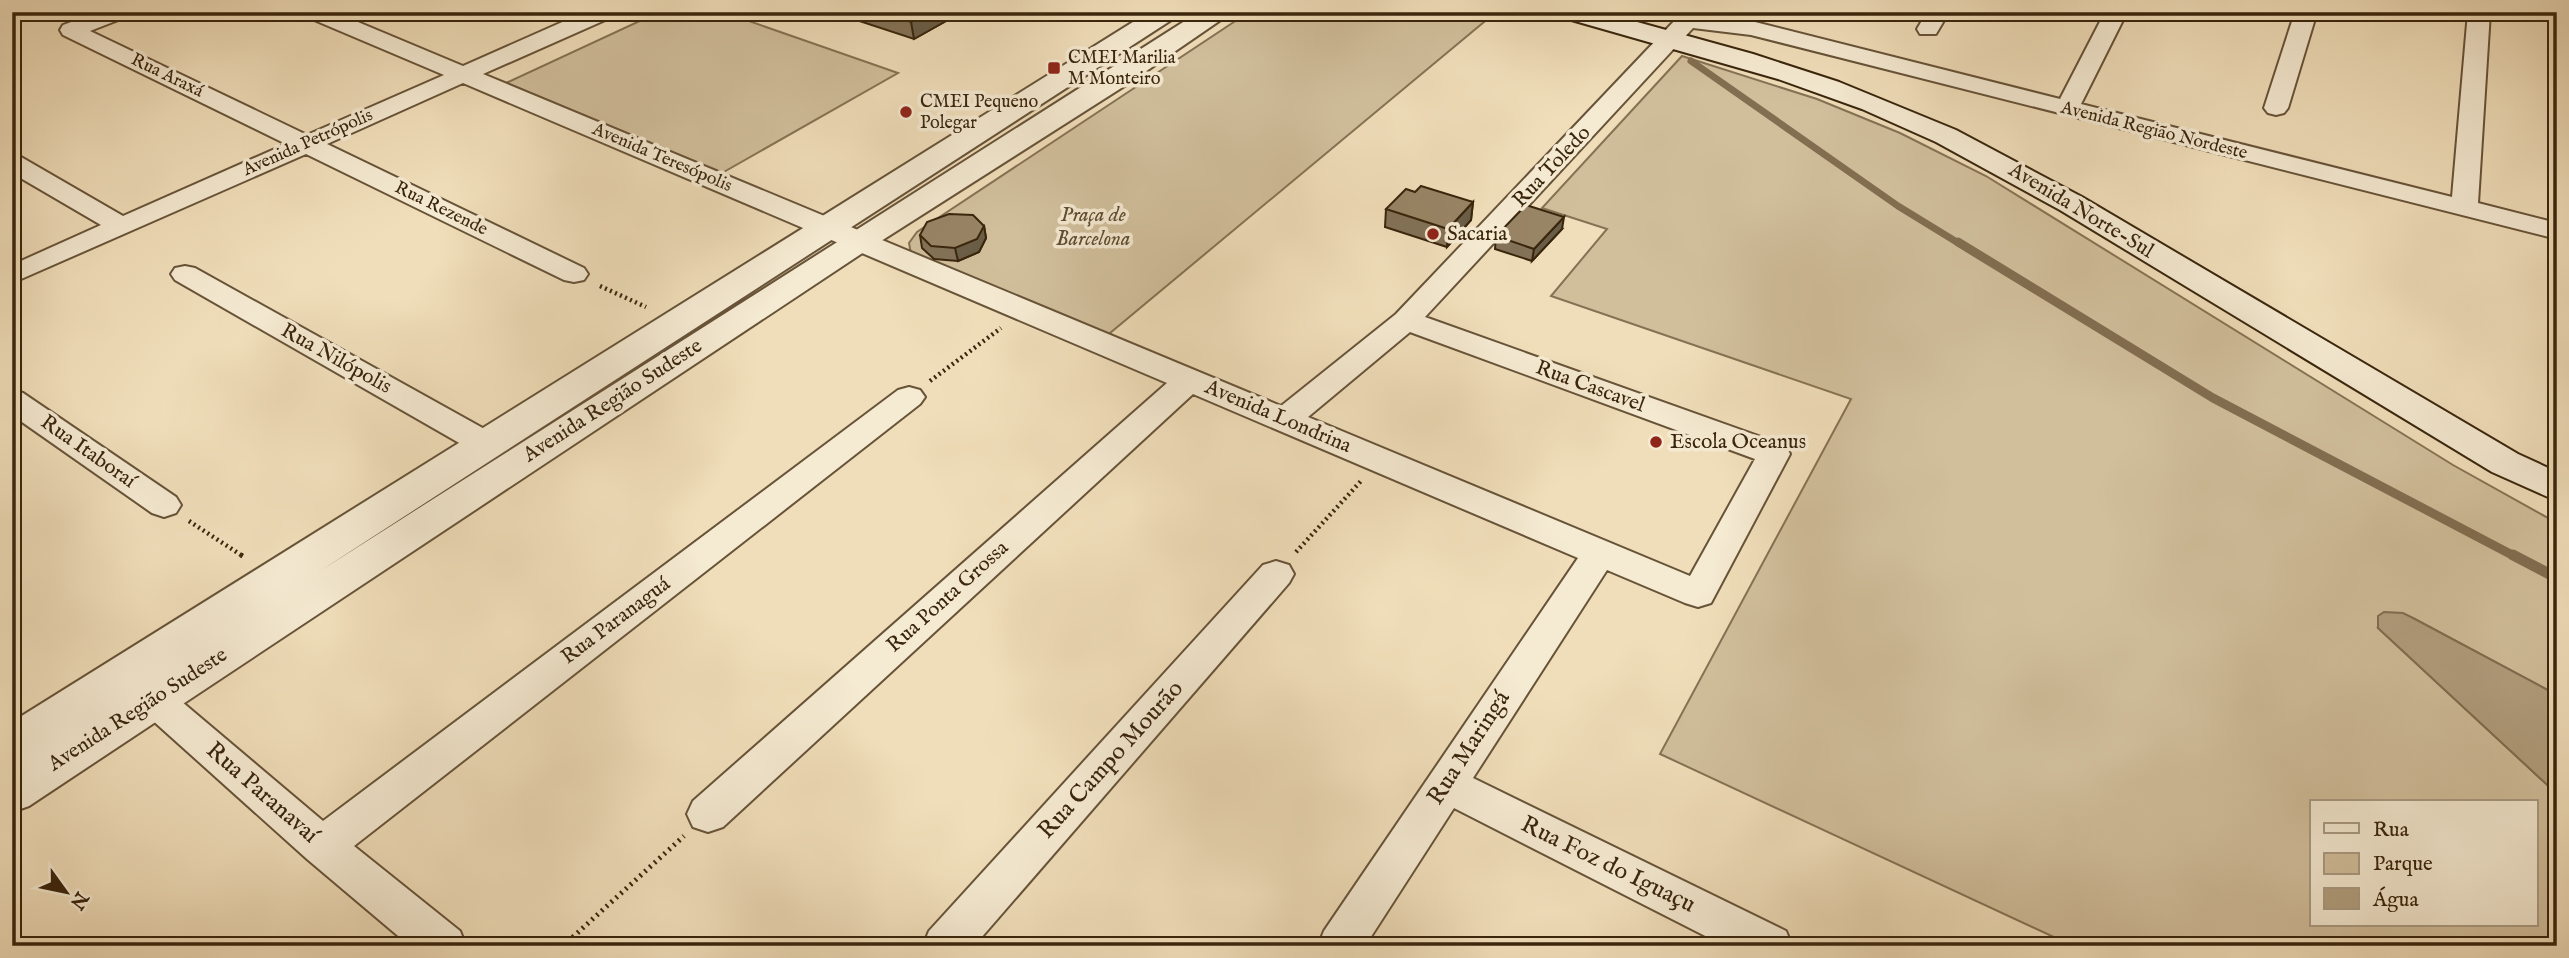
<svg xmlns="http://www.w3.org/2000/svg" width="2569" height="958" font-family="'IM FELL English',serif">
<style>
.green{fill:#d1bf9c;stroke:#857254;stroke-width:2;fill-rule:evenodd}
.water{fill:#b29f7f;stroke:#826e51;stroke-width:2}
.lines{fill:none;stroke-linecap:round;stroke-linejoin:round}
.stream-far2{stroke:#826e51;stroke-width:7}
.stream-far1{stroke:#826e51;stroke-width:9}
.stream{stroke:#826e51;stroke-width:11}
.minor-casing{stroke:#675338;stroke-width:4}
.tertiary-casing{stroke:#675338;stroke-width:4}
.secondary-casing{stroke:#39250c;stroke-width:4}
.path-far2{stroke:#39250c;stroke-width:3.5;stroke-dasharray:1 2.5;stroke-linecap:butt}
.path-far1{stroke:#39250c;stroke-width:4.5;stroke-dasharray:2 3.5;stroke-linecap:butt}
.path{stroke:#39250c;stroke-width:5;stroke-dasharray:2 4.5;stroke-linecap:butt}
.minor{fill:#f5ead2;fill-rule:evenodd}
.tertiary{fill:#f5ead2;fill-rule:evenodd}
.secondary{fill:#f5ead2;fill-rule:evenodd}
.wall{fill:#837258;stroke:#39250c;stroke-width:2}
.shaded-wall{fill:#6a5d47;stroke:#39250c;stroke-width:2}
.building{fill:#988566;stroke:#39250c;stroke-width:2}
.poi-dot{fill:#8f2418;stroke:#f5ead2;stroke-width:2.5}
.labels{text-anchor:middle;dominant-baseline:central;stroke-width:7;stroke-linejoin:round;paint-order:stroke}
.far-poi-label{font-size:18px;fill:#39250c;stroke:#f5ead2;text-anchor:start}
.far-street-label{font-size:18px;fill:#39250c;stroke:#f5ead2}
.street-label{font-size:21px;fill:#39250c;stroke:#f5ead2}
.park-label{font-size:21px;font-style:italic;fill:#5f4c30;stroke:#f5ead2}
.poi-label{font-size:21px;fill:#39250c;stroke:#f5ead2;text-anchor:start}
.near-street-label{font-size:24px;fill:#39250c;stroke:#f5ead2}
</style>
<rect width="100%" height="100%" fill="#f0deba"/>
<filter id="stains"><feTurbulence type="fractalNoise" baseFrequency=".00286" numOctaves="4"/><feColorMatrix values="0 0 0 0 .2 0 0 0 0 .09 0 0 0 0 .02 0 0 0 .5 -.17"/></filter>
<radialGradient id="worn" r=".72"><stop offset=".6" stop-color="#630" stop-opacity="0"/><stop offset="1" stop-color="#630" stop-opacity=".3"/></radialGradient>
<g class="green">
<path d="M 659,12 L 723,12 L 898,73 L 722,173 L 506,83 Z"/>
<path d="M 1249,12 L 1496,12 L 1104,338 L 911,254 L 909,243 L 917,232 Z"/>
<path d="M 1682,56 L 1817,99 L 1900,133 L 1986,176 L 2453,465 L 2557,523 L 2557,695 L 2413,618 L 2378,628 L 2557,794 L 2557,946 L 2073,946 L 1660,754 L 1851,399 L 1551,296 L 1607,229 L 1542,208 ZM 2312,802 L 2536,802 L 2536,925 L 2312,925 Z"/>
</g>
<path class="water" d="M 2384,612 L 2403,613 L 2413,618 L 2557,695 L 2557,794 L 2378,628 L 2378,616 Z"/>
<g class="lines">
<path class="stream-far2" d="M 1691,61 L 1898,206 L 1960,244"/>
<path class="stream-far1" d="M 1958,242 L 2213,398 L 2516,557"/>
<path class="stream" d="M 2513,555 L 2557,578"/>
<defs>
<g id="minor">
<path d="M 98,12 L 129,12 L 126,17 L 90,31 L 307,135 L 444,75 L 307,17 L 304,12 L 334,12 L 463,66 L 585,12 L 615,12 L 612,17 L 483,74 L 1281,406 L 1396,314 L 1679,16 L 1687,14 L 1751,21 L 2060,99 L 2105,12 L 2127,12 L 2081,104 L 2452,197 L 2468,12 L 2490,12 L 2478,203 L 2557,223 L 2557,239 L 1751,35 L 1693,28 L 1425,317 L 1786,446 L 1790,454 L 1711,603 L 1698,607 L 1685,603 L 1607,570 L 1473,778 L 1786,931 L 1792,946 L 1725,946 L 1454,808 L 1365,946 L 1318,946 L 1324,931 L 1578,558 L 1193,394 L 723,827 L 708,832 L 693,827 L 687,814 L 693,801 L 1167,383 L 463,83 L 327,144 L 584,268 L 588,274 L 584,280 L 574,282 L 564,280 L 306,154 L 12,283 L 12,265 L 101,225 L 12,173 L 12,154 L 21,157 L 123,216 L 286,144 L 63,35 L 60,30 L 63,25 ZM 1410,332 L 1755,459 L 1690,576 L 1308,417 Z"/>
<path d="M 1927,12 L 1949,12 L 1936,34 L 1920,34 L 1917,29 Z"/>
<path d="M 2295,12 L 2317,12 L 2288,108 L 2284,113 L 2276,115 L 2268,113 L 2264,108 Z"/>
<path d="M 185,266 L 195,268 L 497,436 L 502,444 L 497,452 L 486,455 L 475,452 L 175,280 L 171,274 L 175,268 Z"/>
<path d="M 909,387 L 920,390 L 925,397 L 920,404 L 354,846 L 460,931 L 466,946 L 410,946 L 307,859 L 141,710 L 128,703 L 123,692 L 129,672 L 143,668 L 157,672 L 162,685 L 323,821 L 898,390 Z"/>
<path d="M 12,390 L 23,393 L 176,497 L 181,505 L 176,513 L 164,517 L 152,513 L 12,415 Z"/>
<path d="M 1276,561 L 1289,565 L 1294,574 L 1289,583 L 974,946 L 923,946 L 929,931 L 1263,565 Z"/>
</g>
<path id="tertiary" d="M 1149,12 L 1179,12 L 1176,17 L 320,571 L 1199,12 L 1228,12 L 1225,17 L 1126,85 L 870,248 L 29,806 L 12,812 L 12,767 L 19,762 L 12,765 L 12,722 Z"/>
<path id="secondary" d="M 1558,12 L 1601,12 L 1753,54 L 1839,82 L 1956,130 L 2082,197 L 2518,454 L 2557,472 L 2557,501 L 2492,472 L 2060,210 L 1936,142 L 1862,109 L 1778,79 L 1561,17 Z"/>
</defs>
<use href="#minor" class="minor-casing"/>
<use href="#tertiary" class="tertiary-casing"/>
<use href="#secondary" class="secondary-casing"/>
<path class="path-far2" d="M 1532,12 L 1545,14"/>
<g class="path-far1">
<path d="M 600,286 L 646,307"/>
<path d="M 930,381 L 1001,328"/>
<path d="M 189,521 L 244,557"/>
<path d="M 1296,552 L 1361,481"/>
</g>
<g class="path">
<path d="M 241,555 L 246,558"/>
<path d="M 563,946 L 684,836"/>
</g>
<use href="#minor" class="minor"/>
<use href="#tertiary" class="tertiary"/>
<use href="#secondary" class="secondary"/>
</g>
<g class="wall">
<path d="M 832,12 L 962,12 L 914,39 Z"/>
<path d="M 1415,192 L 1473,202 L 1471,220 L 1447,247 L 1385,227 L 1386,209 Z"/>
<path d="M 984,226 L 986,238 L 979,252 L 958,261 L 934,259 L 922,248 L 920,235 Z"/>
<path d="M 1562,229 L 1532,261 L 1495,249 L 1496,236 Z"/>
</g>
<g class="shaded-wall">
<path d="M 929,12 L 962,12 L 914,39 L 911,22 Z"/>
<path d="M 1473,202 L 1471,220 L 1447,247 L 1448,229 Z"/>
<path d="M 1564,217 L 1562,229 L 1532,261 L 1534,249 Z"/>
<path d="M 984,226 L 986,238 L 979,252 L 958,261 L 955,248 Z"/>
</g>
<g class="building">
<path d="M 879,12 L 929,12 L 911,22 Z"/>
<path d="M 1421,186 L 1473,202 L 1448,229 L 1386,209 L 1406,189 L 1415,192 Z"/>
<path d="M 1526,205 L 1564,217 L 1534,249 L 1496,236 Z"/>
<path d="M 949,214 L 973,215 L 984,226 L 977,239 L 955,248 L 931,246 L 920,235 L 927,222 Z"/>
</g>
<g class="poi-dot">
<rect x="1047" y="61" width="14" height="14" rx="3.5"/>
<circle cx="906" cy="112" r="7"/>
<circle cx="1433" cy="234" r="7"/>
<circle cx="1656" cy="442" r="7"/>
</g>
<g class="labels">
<g class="far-poi-label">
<text x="1068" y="58">CMEI Marilia<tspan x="1068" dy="21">M Monteiro</tspan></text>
<text x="920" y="102">CMEI Pequeno<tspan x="920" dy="21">Polegar</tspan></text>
</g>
<g class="far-street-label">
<text transform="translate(167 76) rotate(26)">Rua Araxá</text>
<text transform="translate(2154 131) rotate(14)">Avenida Região Nordeste</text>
<text transform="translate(308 143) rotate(-24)">Avenida Petrópolis</text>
<text transform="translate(662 158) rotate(23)">Avenida Teresópolis</text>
<text transform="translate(441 209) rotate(26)">Rua Rezende</text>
</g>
<g class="street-label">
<text transform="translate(1552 167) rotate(-47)">Rua Toledo</text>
<text transform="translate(2081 211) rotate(31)">Avenida Norte-Sul</text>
<text transform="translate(336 359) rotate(29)">Rua Nilópolis</text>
<text transform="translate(1590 387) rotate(20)">Rua Cascavel</text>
<text transform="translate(613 401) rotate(-33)">Avenida Região Sudeste</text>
<text transform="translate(1278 417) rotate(23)">Avenida Londrina</text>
<text transform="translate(88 452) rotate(35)">Rua Itaboraí</text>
<text transform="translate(948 597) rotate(-42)">Rua Ponta Grossa</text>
<text transform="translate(616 621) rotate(-37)">Rua Paranaguá</text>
<text transform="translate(138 710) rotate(-33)">Avenida Região Sudeste</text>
</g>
<g class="park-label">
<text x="1093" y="215">Praça de<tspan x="1093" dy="24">Barcelona</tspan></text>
</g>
<g class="poi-label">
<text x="1447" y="234">Sacaria</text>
<text x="1670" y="442">Escola Oceanus</text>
</g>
<g class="near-street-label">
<text transform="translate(1469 748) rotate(-57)">Rua Maringá</text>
<text transform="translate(1111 760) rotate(-48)">Rua Campo Mourão</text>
<text transform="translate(262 793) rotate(41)">Rua Paranavaí</text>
<text transform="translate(1608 865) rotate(26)">Rua Foz do Iguaçu</text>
</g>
</g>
<rect width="2569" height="958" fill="none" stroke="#f0deba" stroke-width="42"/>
<rect x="14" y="14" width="2541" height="930" fill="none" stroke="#39250c" stroke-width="3.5"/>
<rect x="21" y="21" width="2527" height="916" fill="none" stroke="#39250c" stroke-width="2"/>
<rect x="2310" y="800" width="228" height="126" fill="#f5ead2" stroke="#aa9b83" stroke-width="2"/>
<rect x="2324" y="823" width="35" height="10" fill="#f5ead2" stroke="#aa9b83" stroke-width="2"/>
<text x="2373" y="836" font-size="21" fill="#39250c">Rua</text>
<rect x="2324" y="853" width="35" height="21" fill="#d1bf9c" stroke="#aa9b83" stroke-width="2"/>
<text x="2373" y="870" font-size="21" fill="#39250c">Parque</text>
<rect x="2324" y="888" width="35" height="21" fill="#b29f7f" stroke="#aa9b83" stroke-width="2"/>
<text x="2373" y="906" font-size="21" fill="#39250c">Água</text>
<g transform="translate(66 892) rotate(123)" stroke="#f5ead2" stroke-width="5" paint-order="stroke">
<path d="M0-5L12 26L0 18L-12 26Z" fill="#39250c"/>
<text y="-10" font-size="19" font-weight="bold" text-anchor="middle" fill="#39250c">N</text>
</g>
<rect width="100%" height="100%" filter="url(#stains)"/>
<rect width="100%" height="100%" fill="url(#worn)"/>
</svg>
